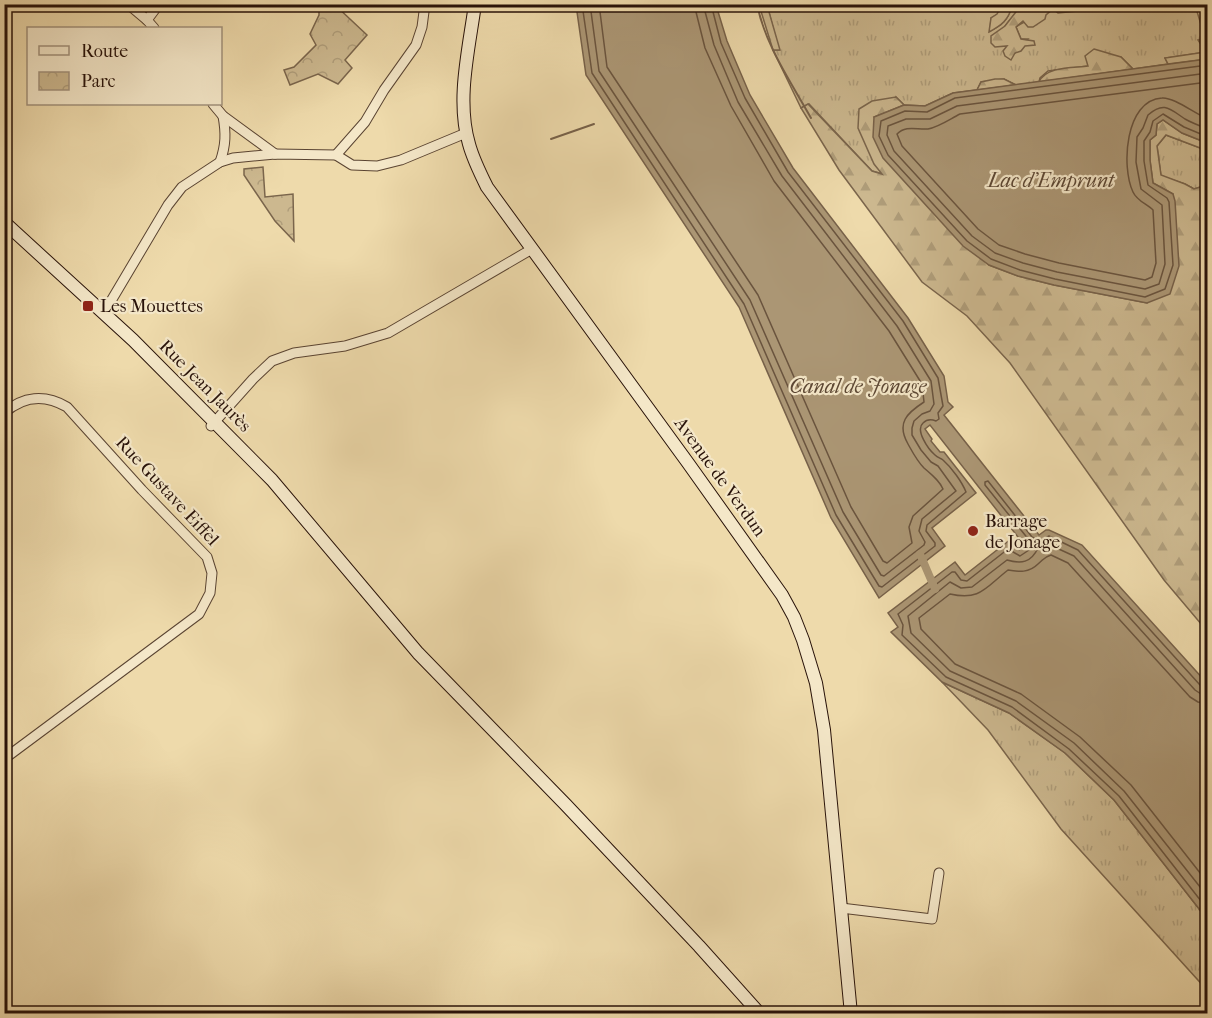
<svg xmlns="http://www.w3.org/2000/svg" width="1212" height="1018" font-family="'IM FELL French Canon',serif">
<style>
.grass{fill:url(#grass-tufts);stroke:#7a654c;stroke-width:1.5;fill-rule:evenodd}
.forest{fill:url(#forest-firs);stroke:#7a654c;stroke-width:1.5;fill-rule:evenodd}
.park{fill:url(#park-crowns);stroke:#7a654c;stroke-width:1.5}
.water{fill:#ab9674;stroke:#776149;stroke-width:1.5}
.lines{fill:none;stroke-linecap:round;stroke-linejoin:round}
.shore{stroke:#6a543e;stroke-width:1.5}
.stream{stroke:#776149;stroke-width:2}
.canal{stroke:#ab9674;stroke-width:8}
.street-casing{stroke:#5a4432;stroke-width:11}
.secondary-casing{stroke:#281209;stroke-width:14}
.street{stroke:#f4e7c8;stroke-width:9}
.secondary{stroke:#f4e7c8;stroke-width:12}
.poi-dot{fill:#8f2418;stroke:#f4e7c8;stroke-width:2}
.labels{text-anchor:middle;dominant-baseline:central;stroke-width:4.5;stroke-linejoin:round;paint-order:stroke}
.poi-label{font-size:18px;fill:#281209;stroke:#f4e7c8;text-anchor:start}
.street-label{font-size:18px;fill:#281209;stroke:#f4e7c8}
.water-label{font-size:20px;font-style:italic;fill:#5c4734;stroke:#f4e7c8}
</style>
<defs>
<pattern id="grass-tufts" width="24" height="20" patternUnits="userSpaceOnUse" patternTransform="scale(1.5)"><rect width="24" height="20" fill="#ccb88f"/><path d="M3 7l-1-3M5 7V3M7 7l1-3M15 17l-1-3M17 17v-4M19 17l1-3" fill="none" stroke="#af9d7a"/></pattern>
<pattern id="forest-firs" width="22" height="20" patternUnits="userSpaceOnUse" patternTransform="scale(1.5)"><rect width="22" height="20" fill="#ccb88f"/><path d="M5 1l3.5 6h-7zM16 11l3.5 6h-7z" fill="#af9d7a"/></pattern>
<pattern id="park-crowns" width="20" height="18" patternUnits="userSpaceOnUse" patternTransform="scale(1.5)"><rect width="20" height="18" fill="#ccb88f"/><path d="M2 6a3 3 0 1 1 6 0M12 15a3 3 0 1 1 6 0" fill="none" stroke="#af9d7a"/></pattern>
</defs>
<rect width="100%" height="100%" fill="#eedaab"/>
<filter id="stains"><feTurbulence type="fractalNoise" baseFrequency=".00333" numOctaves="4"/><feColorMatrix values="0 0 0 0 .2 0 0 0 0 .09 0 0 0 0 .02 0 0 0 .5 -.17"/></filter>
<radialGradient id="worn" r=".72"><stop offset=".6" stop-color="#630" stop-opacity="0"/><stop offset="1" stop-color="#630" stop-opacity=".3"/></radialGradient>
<g class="grass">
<path d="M 767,5 L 1022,5 L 1005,26 L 1005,45 L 1015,53 L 1028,39 L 1021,39 L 1016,27 C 1027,18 1042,18 1053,9 L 1077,11 L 1078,5 L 1193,5 L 1196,8 L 1205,38 L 1199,40 L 1206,52 L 1165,58 L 1168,64 L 1133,69 L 1121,57 L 1088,66 L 1048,71 L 1040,78 L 1039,82 L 1016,85 L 1004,79 L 981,82 L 977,90 L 953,93 L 925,106 L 904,105 L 896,97 L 883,174 L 872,171 L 809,104 L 801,108 L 773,50 L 779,50 ZM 1011,7 C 1008,20 1002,25 990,31 L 991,18 Z"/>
<path d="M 1166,135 L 1203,149 L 1204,186 L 1194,189 L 1185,184 L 1161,176 L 1157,146 Z"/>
<path d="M 942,682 L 1009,713 L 1065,753 L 1114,800 L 1207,919 L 1207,990 L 1061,829 L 988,730 Z"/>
</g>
<g class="forest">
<path d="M 1022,4 L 1034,5 L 1039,7 L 1039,5 L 1078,5 L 1077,11 L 1058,13 L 1053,9 L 1046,15 L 1045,19 L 1033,27 L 1028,27 L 1023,21 L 1016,27 L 1021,39 L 1034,41 L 1035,45 L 1025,46 L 1021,51 L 1015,53 L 1011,60 L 1005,56 L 1003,51 L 1007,46 L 995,47 L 991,43 L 991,36 L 1005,26 Z"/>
<path d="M 759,5 L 767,5 L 780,50 L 773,50 Z"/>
<path d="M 1001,7 L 1012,7 C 1008,20 1002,25 989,32 L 991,18 L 997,14 Z"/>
<path d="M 1207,38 L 1207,59 L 1168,64 L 1165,58 L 1206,52 L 1198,40 Z"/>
<path d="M 1094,49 L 1121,57 L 1133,69 L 1039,82 C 1046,66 1073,68 1088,66 L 1085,56 Z"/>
<path d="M 995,79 L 1004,79 L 1016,85 L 977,90 L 981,82 Z"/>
<path d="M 896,97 L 904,105 L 874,117 L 989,265 L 1018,276 L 1054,285 L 1147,303 L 1173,194 L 1153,183 L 1150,160 L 1150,140 L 1156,135 L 1157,124 L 1163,120 L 1182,133 L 1207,143 L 1207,631 L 1164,580 L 1010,363 L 967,316 L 922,282 L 839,170 L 801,108 L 808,104 L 872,171 L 882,174 L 874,164 L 858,128 L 859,109 L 872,101 ZM 1166,135 L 1203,149 L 1204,186 L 1194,189 L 1185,184 L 1161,175 L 1157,146 Z"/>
</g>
<g class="park">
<path d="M 319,5 L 335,5 L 367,35 L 345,60 L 352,68 L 338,84 L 318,74 L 290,85 L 284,70 L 294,67 L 316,45 L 310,34 L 319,15 Z"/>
<path d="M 263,167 L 265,197 L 293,194 L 294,241 L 275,221 L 244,175 L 244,169 Z"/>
</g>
<g class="water">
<path d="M 576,5 L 716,5 L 727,41 L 750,95 L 793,168 L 908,318 L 944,376 L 948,402 L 953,407 L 944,415 L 1039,535 L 1046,530 L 1049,530 L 1082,545 L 1205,681 L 1208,685 L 1207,919 L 1114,800 L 1065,753 L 1009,713 L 942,682 L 891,632 L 898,627 L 888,613 L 955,562 L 965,575 L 1011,539 L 1019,550 L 1025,546 L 930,425 L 925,429 L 932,439 L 931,441 L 940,452 L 944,452 L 976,493 L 932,528 L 945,546 L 879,598 L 831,518 L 739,307 L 586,75 Z"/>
<path d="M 1207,59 L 1207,143 L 1182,133 L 1163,120 L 1157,124 L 1156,135 L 1150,140 L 1150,160 L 1153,183 L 1173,194 L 1175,201 L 1179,266 L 1170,294 L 1147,303 L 1054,285 L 1018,276 L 989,265 L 963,246 L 883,158 L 873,137 L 874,117 L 904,105 L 925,106 L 953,93 Z"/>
</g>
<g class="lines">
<g class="shore">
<path d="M 582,4 L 592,73 L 744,304 L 836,515 L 879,586 L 882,587 L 935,546 L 935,543 L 926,531 L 927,525 L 966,492 C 962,482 952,468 943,460 C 941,458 938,458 935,455 C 928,449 915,430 923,423 C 927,419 931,419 936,421 L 939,419 L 938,413 L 943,406 L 938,378 L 903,321 L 788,172 L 745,98 L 721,43 L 711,4"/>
<path d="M 590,4 L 599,71 L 750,300 L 843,512 L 881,575 L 884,576 L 924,545 L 925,542 L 919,531 L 922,519 L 956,491 L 938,466 L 931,462 L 921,450 L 912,435 L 912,428 L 914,421 L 922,414 L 930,411 L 934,404 L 931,381 L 897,326 L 782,176 L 738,102 L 714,45 L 703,4"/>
<path d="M 599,4 L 607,67 L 758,295 L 851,507 L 883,561 L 887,563 L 912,543 L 909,527 L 913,516 L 943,489 C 939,480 932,475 924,468 C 917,461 913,453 908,444 C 896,423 907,413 924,402 L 922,384 L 889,331 L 774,181 L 731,106 L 705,48 L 694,4"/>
<path d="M 1208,65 L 955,98 L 927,112 L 905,111 L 881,121 L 879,136 L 888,155 L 967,241 L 991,259 L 1020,270 L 1055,279 L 1145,297 L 1165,289 L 1173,265 L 1169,202 L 1167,198 L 1148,185 L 1144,161 L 1144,141 L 1150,132 L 1153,121 L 1163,114 L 1184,127 L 1208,137"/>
<path d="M 1208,73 L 957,106 L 930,119 L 906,119 L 888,126 L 887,135 L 894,151 L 972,236 L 995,253 L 1023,263 L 1057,272 L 1145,289 L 1159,284 L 1165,264 L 1162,205 L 1141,189 L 1136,162 L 1137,137 L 1143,128 L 1148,115 C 1164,101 1170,109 1185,119 C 1192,123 1200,126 1208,129"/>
<path d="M 1208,82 L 960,114 C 950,119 939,127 928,129 C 917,130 906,125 897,134 L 902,146 L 978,229 L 999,245 L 1025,254 L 1059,263 L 1145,280 L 1152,277 L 1156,263 L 1153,210 C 1147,204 1137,201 1133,192 C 1121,167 1125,100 1162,98 C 1174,97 1195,114 1208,119"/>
<path d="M 1208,687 L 1200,685 L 1078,550 L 1049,536 L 1039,541 L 1032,537 L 988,481 L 985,482 L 985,485 L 1029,540 L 1029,550 L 1020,556 L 1008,549 L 967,581 L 961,580 L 955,572 L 952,572 L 898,614 L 903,625 L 902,635 L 946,677 L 1012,707 L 1069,749 L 1119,796 L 1208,910"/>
<path d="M 1208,695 L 1201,694 L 1195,690 L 1074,556 L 1050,545 L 1038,548 C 1031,563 1021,564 1007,560 L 972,587 L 961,588 L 950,582 L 908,616 L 911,633 L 950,671 L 1016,701 L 1074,743 L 1124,791 L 1208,897"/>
<path d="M 1208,704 L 1198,702 L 1190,697 L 1068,563 L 1051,555 C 1044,557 1044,559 1038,564 C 1029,573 1019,572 1008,570 C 985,588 980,601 950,594 L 919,618 L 921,629 L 955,664 L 1021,694 L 1080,737 L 1131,785 L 1208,883"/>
</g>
<g class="stream">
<path d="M 757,4 C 765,45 791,82 811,118"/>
<path d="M 551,139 L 594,124"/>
</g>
<path class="canal" d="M 920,554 L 935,589"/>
<defs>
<g id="street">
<path d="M 128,4 L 147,20 L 154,28"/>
<path d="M 147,20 L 159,4"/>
<path d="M 213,104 L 223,116 L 275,154"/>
<path d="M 336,155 L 365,122 L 384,90 L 416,45 L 422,27 L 425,4"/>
<path d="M 220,162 C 226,145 226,133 223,116"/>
<path d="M 103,311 L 111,301 L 168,205 L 182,187 L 220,162 L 233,158 L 275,154 L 336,155 L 352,165 L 377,166 L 401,160 L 466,133"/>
<path d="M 4,413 C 23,396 45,394 67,407 L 142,490 L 207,557 L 212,573 L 210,593 L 199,614 L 4,759"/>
<path d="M 211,426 L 253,379 L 272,361 L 294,353 L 345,346 L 388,333 L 532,249"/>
<path d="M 841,908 L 932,919 L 939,873"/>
</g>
<g id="secondary">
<path d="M 475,4 C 469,49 456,100 469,144 C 473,159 480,173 487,187 L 688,463 L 782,595 L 794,617 L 803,640 L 816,683 L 824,730 L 851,1014"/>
<path d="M 4,222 L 133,340 L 272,480 L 418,653 L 566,805 L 699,946 L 760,1014"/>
</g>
</defs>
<use href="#street" class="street-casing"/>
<use href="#secondary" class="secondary-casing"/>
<use href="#street" class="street"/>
<use href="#secondary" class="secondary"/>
</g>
<g class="poi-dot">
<rect x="82" y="300" width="12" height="12" rx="3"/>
<circle cx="973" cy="531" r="6"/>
</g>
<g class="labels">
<g class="poi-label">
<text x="100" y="306">Les Mouettes</text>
<text x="985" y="521">Barrage<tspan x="985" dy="21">de Jonage</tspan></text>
</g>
<g class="street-label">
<text transform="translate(205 386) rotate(45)">Rue Jean Jaurès</text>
<text transform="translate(720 477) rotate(54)">Avenue de Verdun</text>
<text transform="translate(167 491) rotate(47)">Rue Gustave Eiffel</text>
</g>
<g class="water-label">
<text x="1051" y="180">Lac d'Emprunt</text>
<text x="858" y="386">Canal de Jonage</text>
</g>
</g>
<rect width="1212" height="1018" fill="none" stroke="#eedaab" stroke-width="24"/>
<rect x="6" y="6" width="1200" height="1006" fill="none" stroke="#281209" stroke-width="3"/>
<rect x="12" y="12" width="1188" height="994" fill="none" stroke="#281209" stroke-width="1.5"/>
<rect x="27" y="27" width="195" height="78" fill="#f4e7c8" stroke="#a2927c" stroke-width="1.5"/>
<rect x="39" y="46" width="30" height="9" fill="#f4e7c8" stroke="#a2927c" stroke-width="1.5"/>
<text x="81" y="57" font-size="18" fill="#281209">Route</text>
<rect x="39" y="72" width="30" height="18" fill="url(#park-crowns)" stroke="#a2927c" stroke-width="1.5"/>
<text x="81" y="87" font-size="18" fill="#281209">Parc</text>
<rect width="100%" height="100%" filter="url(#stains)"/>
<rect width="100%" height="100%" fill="url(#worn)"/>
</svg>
